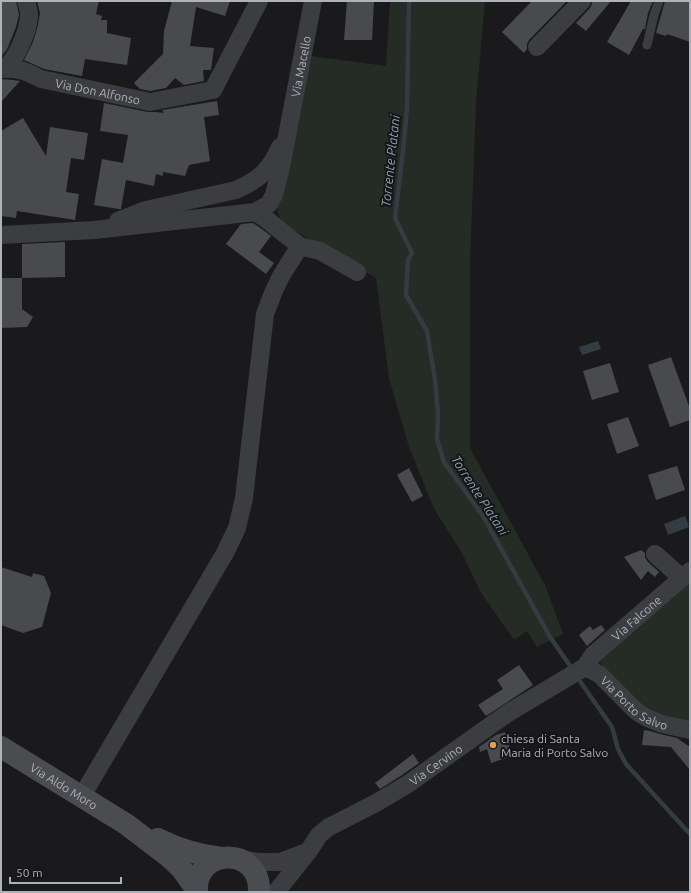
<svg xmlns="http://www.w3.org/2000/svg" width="691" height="893" font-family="Ubuntu,sans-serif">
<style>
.green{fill:#242c25}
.water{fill:#333c41}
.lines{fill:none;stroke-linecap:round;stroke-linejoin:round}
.stream{stroke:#333c41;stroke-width:4.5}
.building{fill:#494a4e}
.lane{stroke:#3b3d41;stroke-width:9}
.street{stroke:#3b3d41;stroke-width:18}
.secondary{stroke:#4a4c50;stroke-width:22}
.poi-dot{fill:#df9f4f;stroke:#151517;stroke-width:1.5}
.labels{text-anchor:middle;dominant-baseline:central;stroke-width:4;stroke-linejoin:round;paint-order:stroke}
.street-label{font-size:12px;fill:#aeb3ba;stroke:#151517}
.poi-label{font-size:12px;fill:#aeb3ba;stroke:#151517;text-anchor:start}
.water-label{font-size:13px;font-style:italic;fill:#89a3b1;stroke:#151517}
</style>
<rect width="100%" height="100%" fill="#1a1a1c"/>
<g class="green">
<path d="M 390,1 L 485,1 L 476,102 L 470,263 L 470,448 L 545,585 L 563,634 L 537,647 L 527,631 L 514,640 L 480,591 L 461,551 L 434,509 L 408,444 L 389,378 L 376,278 L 282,223 L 277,210 L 279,196 L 311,56 L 386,66 Z"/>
<path d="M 690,578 L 690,725 L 660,717 L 631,701 L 597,658 Z"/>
</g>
<g class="water">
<path d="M 598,341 L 601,349 L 582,355 L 579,347 Z"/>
<path d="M 685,516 L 689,527 L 668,535 L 664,524 Z"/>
</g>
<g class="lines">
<g class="stream">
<path d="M 409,1 L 407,108 L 404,141 L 395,218 L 412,253 L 408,261 L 406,295 L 427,331 L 435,380 L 438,414 L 437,439 L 444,462 L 483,516 L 550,637 L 573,670"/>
<path d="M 577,677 L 612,727 L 618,749 L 626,764 L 690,834"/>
</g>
</g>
<g class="building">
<path d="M 1,1 L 16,1 L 19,15 L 16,27 L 10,42 L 7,49 L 1,57 Z"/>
<path d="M 37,1 L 99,1 L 96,14 L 102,16 L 101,20 L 107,20 L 107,33 L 131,38 L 127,65 L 85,59 L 82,76 L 44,69 L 24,60 L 33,42 L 38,25 L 40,13 Z"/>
<path d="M 172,1 L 230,1 L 225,16 L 196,7 L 190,46 L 214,48 L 211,70 L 203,70 L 204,81 L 184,85 L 175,78 L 166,88 L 150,91 L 140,89 L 134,83 L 163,54 L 164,31 Z"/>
<path d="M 347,1 L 374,1 L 372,40 L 344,40 Z"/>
<path d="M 532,1 L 567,1 L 529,40 L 527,44 L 527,49 L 524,53 L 502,32 Z"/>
<path d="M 592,1 L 611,1 L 586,31 L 576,23 L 590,8 L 592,4 Z"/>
<path d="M 631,1 L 653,1 L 648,13 L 645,29 L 643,29 L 629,55 L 607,42 Z"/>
<path d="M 665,1 L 690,1 L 690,42 L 667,34 L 666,36 L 656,33 Z"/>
<path d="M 1,79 L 13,80 L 20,81 L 1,102 Z"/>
<path d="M 217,101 L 219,115 L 204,117 L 210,161 L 189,165 L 185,176 L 163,172 L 163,176 L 156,174 L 154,186 L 126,180 L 121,209 L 119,209 L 94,205 L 102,159 L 123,163 L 128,135 L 100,131 L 104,103 L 148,112 L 156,112 L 164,113 L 162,110 Z"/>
<path d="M 23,118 L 46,156 L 50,127 L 88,133 L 84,160 L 71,158 L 66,192 L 79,194 L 75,220 L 17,211 L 16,218 L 1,216 L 1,131 Z"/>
<path d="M 253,223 L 259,227 L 271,236 L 259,252 L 274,263 L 266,274 L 226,244 L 241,224 Z"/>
<path d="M 65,242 L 65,277 L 22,278 L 22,244 Z"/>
<path d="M 1,278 L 22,278 L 22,309 L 33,317 L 27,327 L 1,328 Z"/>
<path d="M 671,357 L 690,409 L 690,420 L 670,427 L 648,365 Z"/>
<path d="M 610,363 L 619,392 L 592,400 L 583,371 Z"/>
<path d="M 628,417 L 639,446 L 617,454 L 607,424 Z"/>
<path d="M 677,466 L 685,490 L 656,500 L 648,475 Z"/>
<path d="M 409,468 L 423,496 L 412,502 L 397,475 Z"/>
<path d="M 641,550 L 645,553 L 645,558 L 648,562 L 659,572 L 655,577 L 648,571 L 641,580 L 624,557 Z"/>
<path d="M 1,567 L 32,577 L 33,573 L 44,576 L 51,593 L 42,627 L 23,633 L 1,625 Z"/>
<path d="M 601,625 L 605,630 L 587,646 L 579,635 L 590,626 L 593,630 Z"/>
<path d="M 519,665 L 533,685 L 486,716 L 478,705 L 503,689 L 497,680 Z"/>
<path d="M 644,730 L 650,731 L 660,734 L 677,738 L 690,747 L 690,770 L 671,747 L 642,745 Z"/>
<path d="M 505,732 L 512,756 L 491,763 L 487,749 L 480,752 L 479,747 L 496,735 Z"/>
<path d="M 413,754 L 419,763 L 402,775 L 380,789 L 375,783 Z"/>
</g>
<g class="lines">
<path class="lane" d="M 647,45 L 654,15 L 659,1"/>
<g class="street">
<path d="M 537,47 L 582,1"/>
<path d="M 1,69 C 15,66 28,30 29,17 C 30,12 27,6 26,1"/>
<path id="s1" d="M 4,69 C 20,68 27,72 41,79 L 150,102 L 213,90 L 259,1"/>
<path d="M 255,212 L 265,218 L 282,232 L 300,246 L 320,251 L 357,272"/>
<path d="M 118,221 L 146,210 L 236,190 C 259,180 270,170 280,147"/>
<path id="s2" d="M 1,235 L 94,230 L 255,212 L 269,204 L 274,195 L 281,167 L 313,1"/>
<path d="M 655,554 L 682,578"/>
<path id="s3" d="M 585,667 L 599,674 L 636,711 L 647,718 L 662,724 L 690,730"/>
<path d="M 82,796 L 225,553 L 237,528 L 244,498 L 265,314 L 273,293 L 281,276 L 300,246"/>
<path d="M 239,859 L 258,862 L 280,862 L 307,852"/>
<path id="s4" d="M 276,892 L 308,852 L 319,835 L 329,827 L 376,803 L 408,784 L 508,713 L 585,667 L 593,655 L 690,571"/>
</g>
<g class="secondary">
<path id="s5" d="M 1,747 L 126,824 L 168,856 L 181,868 L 197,890"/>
<path d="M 158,839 C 178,849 198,855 221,858"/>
<path d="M 197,892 C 194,847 261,845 259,892"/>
</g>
</g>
<circle class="poi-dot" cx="493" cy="745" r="4"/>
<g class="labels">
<g class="street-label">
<text stroke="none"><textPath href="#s2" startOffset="413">Via Macello</textPath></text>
<text stroke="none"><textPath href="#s1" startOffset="97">Via Don Alfonso</textPath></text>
<text stroke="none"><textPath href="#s4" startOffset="458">Via Falcone</textPath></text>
<text stroke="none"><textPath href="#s3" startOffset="62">Via Porto Salvo</textPath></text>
<text stroke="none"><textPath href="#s4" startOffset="208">Via Cervino</textPath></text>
<text stroke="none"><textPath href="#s5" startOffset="74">Via Aldo Moro</textPath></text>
</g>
<g class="poi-label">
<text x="501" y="738">chiesa di Santa<tspan x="501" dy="14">Maria di Porto Salvo</tspan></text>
</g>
<g class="water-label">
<text transform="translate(390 161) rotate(-84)">Torrente Platani</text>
<text transform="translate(480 495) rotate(57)">Torrente Platani</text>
</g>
</g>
<rect width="691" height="893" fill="none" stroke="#aeb3ba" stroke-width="4"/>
<path d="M10 877v6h111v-6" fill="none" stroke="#aeb3ba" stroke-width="2"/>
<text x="16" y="877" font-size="12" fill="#aeb3ba" stroke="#151517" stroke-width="3" paint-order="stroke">50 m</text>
</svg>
